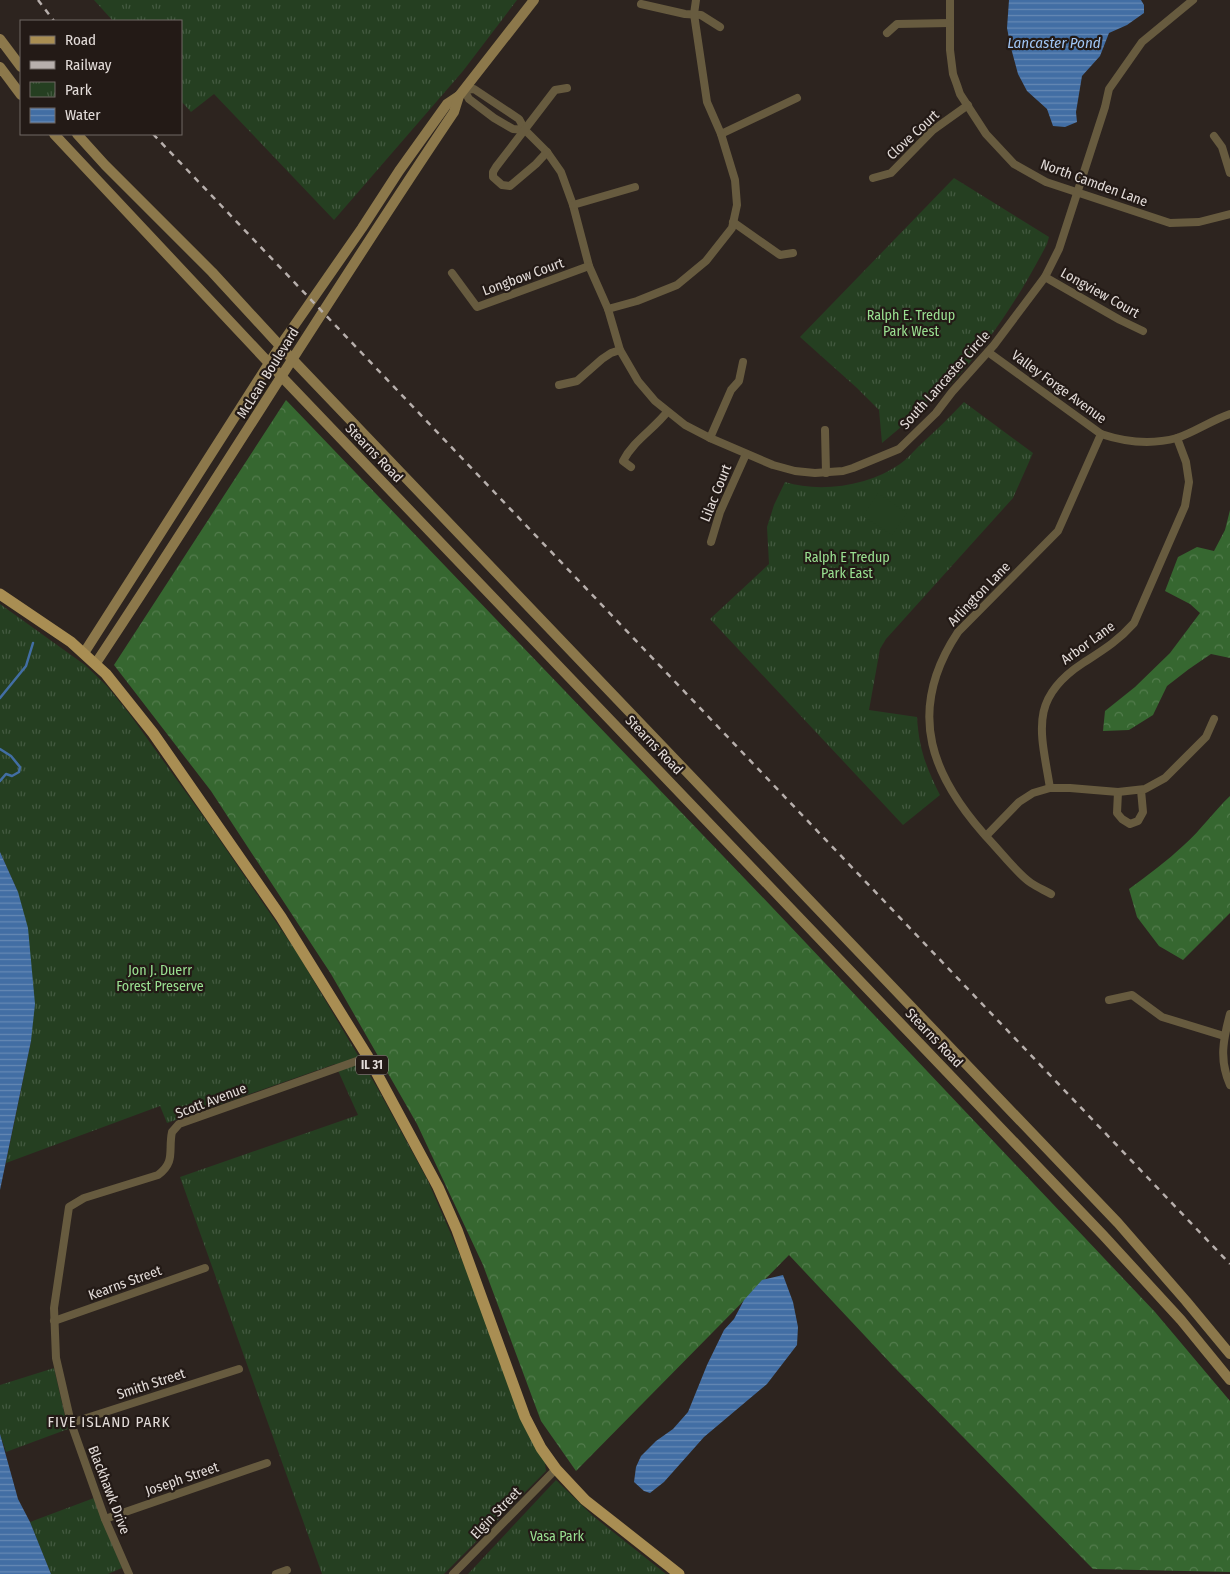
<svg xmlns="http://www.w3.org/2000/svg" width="1230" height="1574" font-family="'Fira Sans Condensed',sans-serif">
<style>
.forest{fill:url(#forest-crowns)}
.park{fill:url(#park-tufts)}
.pitch{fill:#253f21}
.water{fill:url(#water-rules)}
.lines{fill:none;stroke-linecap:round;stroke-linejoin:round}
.stream{stroke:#426ea4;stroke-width:2.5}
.street{stroke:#675b3f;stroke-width:8}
.secondary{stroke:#8c784b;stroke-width:10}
.primary{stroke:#a98e53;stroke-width:11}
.rail{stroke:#b7afac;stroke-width:2.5;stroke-dasharray:6 6;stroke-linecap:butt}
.labels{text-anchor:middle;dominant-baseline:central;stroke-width:4.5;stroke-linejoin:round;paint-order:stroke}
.shield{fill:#231a16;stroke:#a9a29e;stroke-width:1}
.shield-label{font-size:12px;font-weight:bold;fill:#e3dcd9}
.street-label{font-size:14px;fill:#e3dcd9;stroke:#231a16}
.park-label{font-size:14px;fill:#9ae091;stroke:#231a16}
.water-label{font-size:15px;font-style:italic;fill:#a0c5f4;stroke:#231a16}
.neighbourhood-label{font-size:15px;letter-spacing:1px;fill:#e3dcd9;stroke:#231a16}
</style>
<defs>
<pattern id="forest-crowns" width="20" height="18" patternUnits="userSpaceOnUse" patternTransform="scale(1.25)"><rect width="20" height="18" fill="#366730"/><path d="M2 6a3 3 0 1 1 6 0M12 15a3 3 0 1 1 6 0" fill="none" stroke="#537c4d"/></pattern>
<pattern id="park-tufts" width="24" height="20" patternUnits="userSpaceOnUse" patternTransform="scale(1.25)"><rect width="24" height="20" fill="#253f21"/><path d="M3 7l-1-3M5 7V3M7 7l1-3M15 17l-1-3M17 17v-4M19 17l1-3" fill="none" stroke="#445a41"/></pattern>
<pattern id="water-rules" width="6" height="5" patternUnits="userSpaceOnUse" patternTransform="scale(1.25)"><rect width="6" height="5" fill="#426ea4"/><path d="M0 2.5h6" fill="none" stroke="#6689b4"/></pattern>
</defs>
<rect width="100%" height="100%" fill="#2d241f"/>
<g class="forest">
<path d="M 286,400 L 771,906 L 1155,1312 L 1230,1401 L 1230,1572 L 1093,1569 L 895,1368 L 789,1255 L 576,1471 L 541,1421 L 483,1265 L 417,1124 L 331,974 L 211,791 L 114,665 Z"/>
<path d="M 1230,510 L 1230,658 L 1211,654 L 1189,669 L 1167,686 L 1153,715 L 1129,730 L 1103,731 L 1105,711 L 1135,687 L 1170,653 L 1200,613 L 1190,604 L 1165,591 L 1178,557 L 1197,547 L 1214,551 L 1225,530 Z"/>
<path d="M 1230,796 L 1230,913 L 1183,960 L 1159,946 L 1137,917 L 1129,889 C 1148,875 1167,861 1184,845 C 1201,830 1214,811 1230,796 Z"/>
</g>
<g class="park">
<path d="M 94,0 L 517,0 L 463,71 L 334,220 L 214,94 L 191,112 L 181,101 L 181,21 L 113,21 Z"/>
<path d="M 954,178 L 1049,237 L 1047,244 C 1020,296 989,344 948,387 L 941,387 L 907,422 L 882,443 L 879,410 L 857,388 L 800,337 Z"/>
<path d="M 964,402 L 1033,453 L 1013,498 L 886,639 L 880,649 L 869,710 L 917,717 C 919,749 926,767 940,795 L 903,825 L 710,619 L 769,564 L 767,527 L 774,505 L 785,482 C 820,493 869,486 900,464 C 906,460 912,453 917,448 C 933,433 949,418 964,402 Z"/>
<path d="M 0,604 L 85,665 L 107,686 L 131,716 L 208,823 L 296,951 L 378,1089 L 428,1181 L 460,1255 L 545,1463 L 546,1471 L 444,1574 L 322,1574 L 180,1177 L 358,1115 L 335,1064 L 167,1123 L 160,1106 L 6,1163 L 31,1041 L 18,892 L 0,852 Z"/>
<path d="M 54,1368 L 68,1429 L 6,1452 L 0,1434 L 0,1385 Z"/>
<path d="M 556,1480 L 593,1516 L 666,1574 L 468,1574 Z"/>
<path d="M 94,1498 L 122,1568 L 108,1574 L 51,1574 L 30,1522 Z"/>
</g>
<path class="pitch" d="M 878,493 L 907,513 L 892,535 L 863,516 Z"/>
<g class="water">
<path d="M 1009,0 L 1141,0 L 1144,5 L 1144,13 L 1127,25 L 1109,33 L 1100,56 L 1082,76 L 1076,112 L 1077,122 L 1065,127 L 1053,126 L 1047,109 L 1027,91 L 1018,74 L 1011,48 L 1007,28 Z"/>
<path d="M 0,852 L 18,892 L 28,928 L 35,1004 L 31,1041 L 0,1190 Z"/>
<path d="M 783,1275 L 793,1302 L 798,1327 L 797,1345 L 767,1384 L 704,1437 L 664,1482 L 650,1493 L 644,1491 L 634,1482 L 636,1467 L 641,1456 L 656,1441 L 673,1429 L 688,1412 L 707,1365 L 724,1330 L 734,1319 L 744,1300 L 762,1280 Z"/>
<path d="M 0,1434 L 18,1499 L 30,1522 L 51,1574 L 0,1574 Z"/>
</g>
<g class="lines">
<g class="stream">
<path d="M 0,698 L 26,666 L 33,643"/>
<path d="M 0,749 L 11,756 L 20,767 L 19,772 L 12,776 L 6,774 L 0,781"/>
</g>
<g class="street">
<path d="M 950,0 L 950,50 L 953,74 L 957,85 L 960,94 L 986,134 L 1014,164 L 1046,182 L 1170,223 L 1199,222 L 1230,214"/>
<path d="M 641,4 L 685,14 L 701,15 L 720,27"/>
<path d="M 887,33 L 897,24 L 950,23"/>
<path d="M 525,130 L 513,129 L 494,118 L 469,99 L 464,90 L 474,89 L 519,119 L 525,130 L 547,152 L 561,172 L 573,205 L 589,266 L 608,309 L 620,350 L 638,381 L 655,401 L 685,425 L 710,438 L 773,465 L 795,471 L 815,473 L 843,471 L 853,468 L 899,449 L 936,413 L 952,392 L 994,345 L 1045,277 L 1059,249 L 1105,107 L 1109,89 L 1142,42 L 1193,0"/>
<path d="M 721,134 L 797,98"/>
<path d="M 1214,136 L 1222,147 L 1230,173"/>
<path d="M 547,152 L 536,164 L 510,186 L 502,185 L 493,177 L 493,172 L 496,167 L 555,90 L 567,88"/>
<path d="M 873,178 L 891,173 L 933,130 L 968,105"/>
<path d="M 573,205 L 635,187"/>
<path d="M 733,222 L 780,255 L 793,253"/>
<path d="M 452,273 L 477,307 L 589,266"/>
<path d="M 1045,277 L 1120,320 L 1143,331"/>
<path d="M 608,309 L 637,301 L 677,285 L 706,261 L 732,228 L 737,205 L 735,180 L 721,134 L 707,102 L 694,14 L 696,0"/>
<path d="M 988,352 L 1101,434 C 1125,442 1151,445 1177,438 C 1195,432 1212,420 1230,414"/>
<path d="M 559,385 L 577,381 L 602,359 L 611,353 L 620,350"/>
<path d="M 825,430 L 826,473"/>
<path d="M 710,438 L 731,390 L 739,381 L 743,362"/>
<path d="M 631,467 L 623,461 C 633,441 654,429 667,412"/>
<path d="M 711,542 L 720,512 L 746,454"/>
<path d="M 1050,788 C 1041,732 1028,699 1083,663 C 1103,650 1118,641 1134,623 L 1185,506 L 1189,482 L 1186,462 L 1177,438"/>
<path d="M 1118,792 L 1117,813 L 1122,819 L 1130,824 L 1138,821 L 1143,812 L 1141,790"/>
<path d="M 986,836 L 1019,802 L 1033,793 L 1050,788 L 1070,788 L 1118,792 L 1145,789 L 1165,778 L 1206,737 L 1214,719"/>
<path d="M 1051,894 C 1044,890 1037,887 1031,883 C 1018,874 1004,856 993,844 C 932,779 904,713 958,632 L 1058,531 L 1101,434"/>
<path d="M 1109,1000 L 1132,995 L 1162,1017 L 1224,1036"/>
<path d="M 1230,1014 C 1223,1040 1219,1060 1230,1085"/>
<path d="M 54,1321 L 205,1268"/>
<path d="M 71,1423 L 239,1369"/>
<path d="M 105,1519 L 267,1463"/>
<path d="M 129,1574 L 105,1519 L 71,1423 L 56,1358 L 54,1308 L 69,1207 L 84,1198 L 158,1175 C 176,1162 168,1150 172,1132 L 179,1124 L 368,1057"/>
<path d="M 276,1574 L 287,1570"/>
<path d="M 453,1574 L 556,1469"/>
</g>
<g class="secondary">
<path d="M 0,39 L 21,67"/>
<path d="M 0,67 L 21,95"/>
<path d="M 54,134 L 282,377 L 1103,1235 L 1181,1320 L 1230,1380"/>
<path d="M 77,134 L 105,165 L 212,272 L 293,360 L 1118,1223 L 1186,1301 L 1230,1354"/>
<path d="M 84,653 L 280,346 L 362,228 L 399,171 L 447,104 L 459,96"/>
<path d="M 96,663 C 217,481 331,294 454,112 L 459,96 L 534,0"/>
</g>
<path class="primary" d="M 0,594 L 71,642 L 106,674 L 153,733 L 281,917 L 368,1057 L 438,1187 L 457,1230 L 525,1417 L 541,1448 L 556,1469 L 585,1500 L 679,1574"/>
<g class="rail">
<path d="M 38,0 L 54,21"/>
<path d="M 153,134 L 1230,1264"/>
</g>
</g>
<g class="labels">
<rect class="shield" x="356" y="1055.5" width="32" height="19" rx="4"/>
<g class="shield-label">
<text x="372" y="1065">IL 31</text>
</g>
<g class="street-label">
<text transform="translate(913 135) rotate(-43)">Clove Court</text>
<text transform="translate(1094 183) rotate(20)">North Camden Lane</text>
<text transform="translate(523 277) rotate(-20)">Longbow Court</text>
<text transform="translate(1100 293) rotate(29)">Longview Court</text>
<text transform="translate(268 373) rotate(-58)">McLean Boulevard</text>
<text transform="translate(945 380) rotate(-48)">South Lancaster Circle</text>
<text transform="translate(1059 387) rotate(36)">Valley Forge Avenue</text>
<text transform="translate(374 453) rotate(46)">Stearns Road</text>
<text transform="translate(716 493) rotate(-68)">Lilac Court</text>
<text transform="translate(979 594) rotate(-46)">Arlington Lane</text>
<text transform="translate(1088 643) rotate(-36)">Arbor Lane</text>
<text transform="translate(654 745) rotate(46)">Stearns Road</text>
<text transform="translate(934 1038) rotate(46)">Stearns Road</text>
<text transform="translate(211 1101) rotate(-21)">Scott Avenue</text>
<text transform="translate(125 1283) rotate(-20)">Kearns Street</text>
<text transform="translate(151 1384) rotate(-18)">Smith Street</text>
<text transform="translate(182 1479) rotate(-19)">Joseph Street</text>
<text transform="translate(109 1490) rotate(69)">Blackhawk Drive</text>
<text transform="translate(496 1513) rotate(-46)">Elgin Street</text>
</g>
<g class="park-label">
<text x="911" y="315">Ralph E. Tredup<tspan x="911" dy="16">Park West</tspan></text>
<text x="847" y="557">Ralph E Tredup<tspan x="847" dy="16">Park East</tspan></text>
<text x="160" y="970">Jon J. Duerr<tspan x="160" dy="16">Forest Preserve</tspan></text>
<text x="557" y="1536">Vasa Park</text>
</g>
<g class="water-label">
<text x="1054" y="43">Lancaster Pond</text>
</g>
<g class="neighbourhood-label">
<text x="109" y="1422">FIVE ISLAND PARK</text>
</g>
</g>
<rect x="20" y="20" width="162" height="115" fill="#231a16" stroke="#706864"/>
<rect x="30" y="36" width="25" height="8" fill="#a98e53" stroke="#706864"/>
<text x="65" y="45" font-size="15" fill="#e3dcd9">Road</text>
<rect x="30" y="61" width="25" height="8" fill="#b7afac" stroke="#706864"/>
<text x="65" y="70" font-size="15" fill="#e3dcd9">Railway</text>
<rect x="30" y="82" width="25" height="15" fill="url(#park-tufts)" stroke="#706864"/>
<text x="65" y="95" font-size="15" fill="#e3dcd9">Park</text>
<rect x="30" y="108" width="25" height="15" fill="url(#water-rules)" stroke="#706864"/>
<text x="65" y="120" font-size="15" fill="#e3dcd9">Water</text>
</svg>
